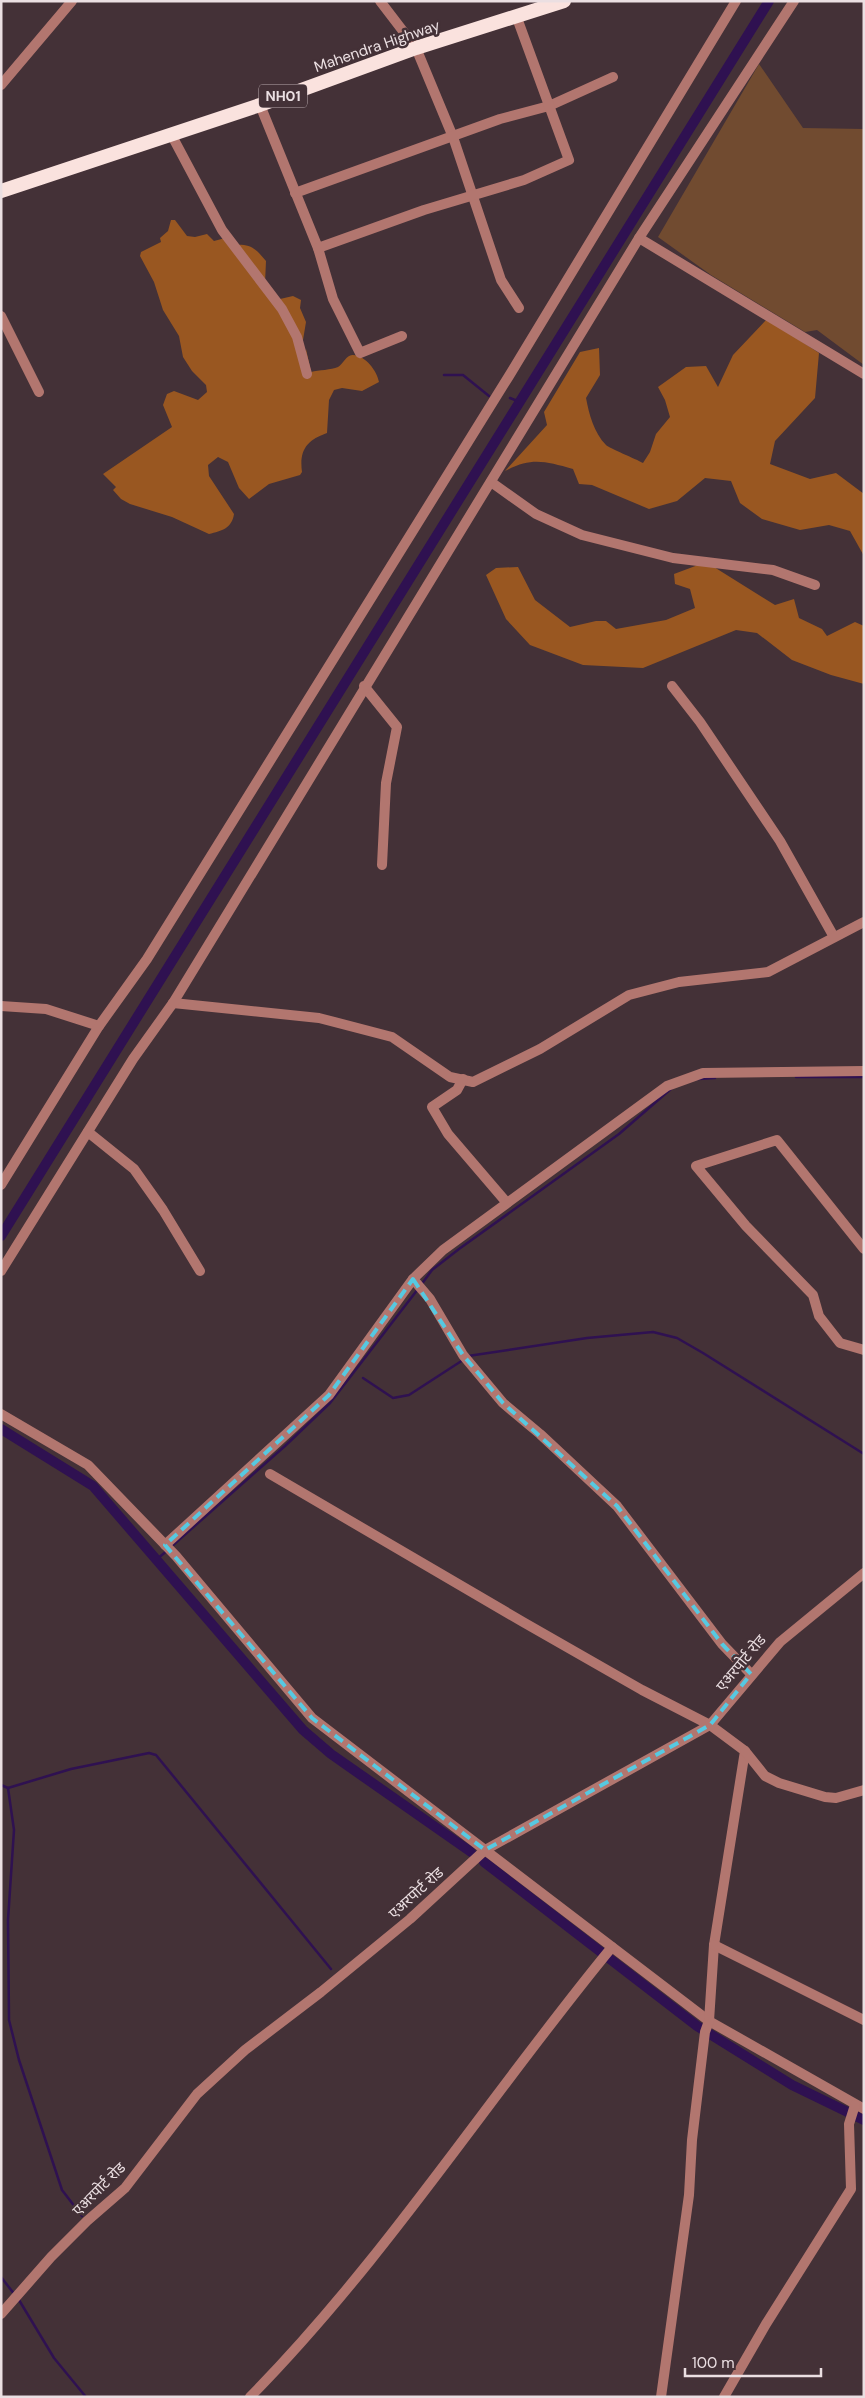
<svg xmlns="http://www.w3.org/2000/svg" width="865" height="2398" font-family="'DM Sans','Noto Sans Devanagari',sans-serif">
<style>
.green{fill:#714b30}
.forest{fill:#995721}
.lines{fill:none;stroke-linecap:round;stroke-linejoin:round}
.stream{stroke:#2f1151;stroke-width:2.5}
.canal{stroke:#2f1151;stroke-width:10}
.minor{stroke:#b2766f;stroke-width:10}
.trunk{stroke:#fae2de;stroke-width:14}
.marked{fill:none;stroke:#56c9e1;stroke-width:4;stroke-dasharray:10 6;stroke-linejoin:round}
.labels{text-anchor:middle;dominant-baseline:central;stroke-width:5;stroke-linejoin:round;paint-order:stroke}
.shield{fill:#443137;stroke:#b9abaf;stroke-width:1}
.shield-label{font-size:14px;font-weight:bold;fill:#ebdfe2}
.street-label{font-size:15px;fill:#ebdfe2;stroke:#443137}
</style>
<rect width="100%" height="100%" fill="#443137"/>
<path class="green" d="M 759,64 L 803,128 L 864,129 L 864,365 L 817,330 L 805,332 L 711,275 L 658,237 Z"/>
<g class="forest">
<path d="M 171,220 L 175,220 L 187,236 L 195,237 L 207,234 L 214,241 L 229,237 L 234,245 C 251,244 255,248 266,261 L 265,283 L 280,299 L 293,296 L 301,300 L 300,308 L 306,322 L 301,352 L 305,354 L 306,349 L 311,372 C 319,370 331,370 338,367 C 343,364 347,354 353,355 C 366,356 377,371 379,382 L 362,391 L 342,388 L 334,390 L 329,400 L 327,433 C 307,440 299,450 302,472 L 300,475 L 269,484 L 249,499 L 239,488 L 228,462 L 218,457 L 208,465 L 209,476 L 234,514 C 232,528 222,531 209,534 L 172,517 L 130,504 L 121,499 L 113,490 L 116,487 L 103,474 L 172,427 L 163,405 L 167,394 L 174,391 L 198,400 L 207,392 L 206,385 L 192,371 L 183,357 L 179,336 L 163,310 L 154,282 L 140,256 L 141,252 L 161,242 L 160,238 L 168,231 Z"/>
<path d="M 767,319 L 819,353 L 815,398 L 775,441 L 770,464 L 810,479 L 836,473 L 864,494 L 864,556 L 850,531 L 829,525 L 800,530 L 762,519 L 740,503 L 731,481 L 705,478 L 677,501 L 649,509 L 592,485 L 579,484 L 573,469 C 545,461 531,457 505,471 L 547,425 L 544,412 L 580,352 L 599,348 L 600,375 L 586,398 C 589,414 594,433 606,445 C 609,448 636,459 643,463 L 650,452 L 656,434 L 670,417 L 665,400 L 658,387 L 686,367 L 706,366 L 718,387 L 733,355 Z"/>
<path d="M 706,562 L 775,605 L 794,599 L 799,618 L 822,629 L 827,636 L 855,622 L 864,626 L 864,684 L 831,675 L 792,660 L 757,633 L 736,630 L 643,668 L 583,665 L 530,645 L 506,619 L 486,575 L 496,568 L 518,567 L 535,600 L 570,627 L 596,621 L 606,621 L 616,629 L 666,620 L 695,608 L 690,589 L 675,584 L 674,574 Z"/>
</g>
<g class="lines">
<g class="stream">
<path d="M 444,375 L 463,375 L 489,396"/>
<path d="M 510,398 L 520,402"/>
<path d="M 796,1077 L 864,1077"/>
<path d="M 698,1079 L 715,1078"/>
<path d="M 421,1285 L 432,1270 L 459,1249 L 619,1134 L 672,1088"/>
<path d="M 468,1356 L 587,1338 L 653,1332 L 677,1338 L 703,1353 L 864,1454"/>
<path d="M 363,1378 L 393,1398 L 409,1395 L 463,1360"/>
<path d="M 172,1546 L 285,1446 L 330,1403 L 418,1289"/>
<path d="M 157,1559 L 168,1550"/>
<path d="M 1,1785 L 8,1788 L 14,1830 L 8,1920 L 9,2020 L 19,2060 L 62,2190 L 82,2216"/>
<path d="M 8,1788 L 71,1769 L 149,1753 L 156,1755 L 331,1969"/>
<path d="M 1,2277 L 15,2295"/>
<path d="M 19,2300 L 54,2358 L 86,2397"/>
</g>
<g class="canal">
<path d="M 1,1236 L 769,1"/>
<path d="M 1,1429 L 93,1486 L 303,1730 L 331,1754 L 471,1852"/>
<path d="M 484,1862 L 697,2026 L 792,2085 L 864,2120"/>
</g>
<g class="minor">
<path d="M 380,1 L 416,48 L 453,137 L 501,280 L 519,308"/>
<path d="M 1,85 L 72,1"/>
<path d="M 260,105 L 318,248 L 333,299 L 360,353 L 402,336"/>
<path d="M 171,134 L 222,230 L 282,309 L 297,337 L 307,374"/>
<path d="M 295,193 L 500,119 L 549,106 L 613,77"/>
<path d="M 639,238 L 864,374"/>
<path d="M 318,248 L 424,210 L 524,180 L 569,160 L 517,18"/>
<path d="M 1,316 L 39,392"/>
<path d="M 491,482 L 536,514 L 582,535 L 673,558 L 773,570 L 815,585"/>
<path d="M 364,686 L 397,727 L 386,783 L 382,865"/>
<path d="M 672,686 L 700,722 L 780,841 L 834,937"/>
<path d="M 173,1003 L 319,1018 L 392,1037 L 450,1077 L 473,1082 L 540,1049 L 629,995 L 679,982 L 768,972 L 864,922"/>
<path d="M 1,1006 L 46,1009 L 99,1026"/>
<path d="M 463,1079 L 457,1090 L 432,1107 L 448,1134 L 507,1203"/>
<path d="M 88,1132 L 134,1169 L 163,1210 L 200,1271"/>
<path d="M 1,1185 L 99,1026 L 147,959 L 509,376 L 736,1"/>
<path d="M 864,1249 L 777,1140 L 696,1166 L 746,1226 L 813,1295 L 819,1316 L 840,1343 L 864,1350"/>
<path d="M 1,1271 L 133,1059 L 173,1003 L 639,238 L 794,1"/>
<path d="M 413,1279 L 430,1299 L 463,1355 L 503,1403 L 540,1434 L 617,1506 L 722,1644 L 751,1674"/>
<path d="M 1,1414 L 88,1465 L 176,1556 L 312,1718 L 709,2021 L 864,2109"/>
<path d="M 270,1474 L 523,1622 L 642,1690 L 710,1725 L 745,1751 L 714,1945 L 709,2021 L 705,2032 L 692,2140 L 689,2195 L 661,2397"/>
<path d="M 165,1545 L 329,1395 L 413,1279 L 443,1250 L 667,1086 L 703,1073 L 864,1071"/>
<path d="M 745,1751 L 765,1776 L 779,1783 L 825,1797 L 836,1798 L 864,1790"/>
<path d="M 714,1945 L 864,2020"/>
<path d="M 1,2314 L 51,2257 L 87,2221 L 125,2188 L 197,2094 L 245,2050 L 321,1992 L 410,1919 L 485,1850 L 710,1725 L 780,1642 L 864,1573"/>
<path d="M 250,2397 C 385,2260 490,2095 612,1947"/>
<path d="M 724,2397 L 766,2324 L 851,2189 L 849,2124 L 855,2105"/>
</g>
<path class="trunk" d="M 1,191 L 260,105 L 416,48 L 564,1"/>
</g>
<path class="marked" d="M 413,1279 L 463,1355 L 503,1403 L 617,1506 L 722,1644 L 751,1674 L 710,1725 L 485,1850 L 312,1718 L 165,1545 L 329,1395 Z"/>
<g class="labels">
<rect class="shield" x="259" y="84.5" width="48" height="23" rx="4"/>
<g class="shield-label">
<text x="283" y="96">NH01</text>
</g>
<g class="street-label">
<text transform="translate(377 46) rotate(-19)">Mahendra Highway</text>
<text transform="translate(741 1663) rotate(-50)">एअरपोर्ट रोड</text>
<text transform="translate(416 1893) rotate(-42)">एअरपोर्ट रोड</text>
<text transform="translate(99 2189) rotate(-45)">एअरपोर्ट रोड</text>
</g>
</g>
<rect width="865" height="2398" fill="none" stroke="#ebdfe2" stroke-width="5"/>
<path d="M685 2368v8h136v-8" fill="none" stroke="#ebdfe2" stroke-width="2.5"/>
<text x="692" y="2368" font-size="15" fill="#ebdfe2" stroke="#443137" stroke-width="4" paint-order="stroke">100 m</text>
</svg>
